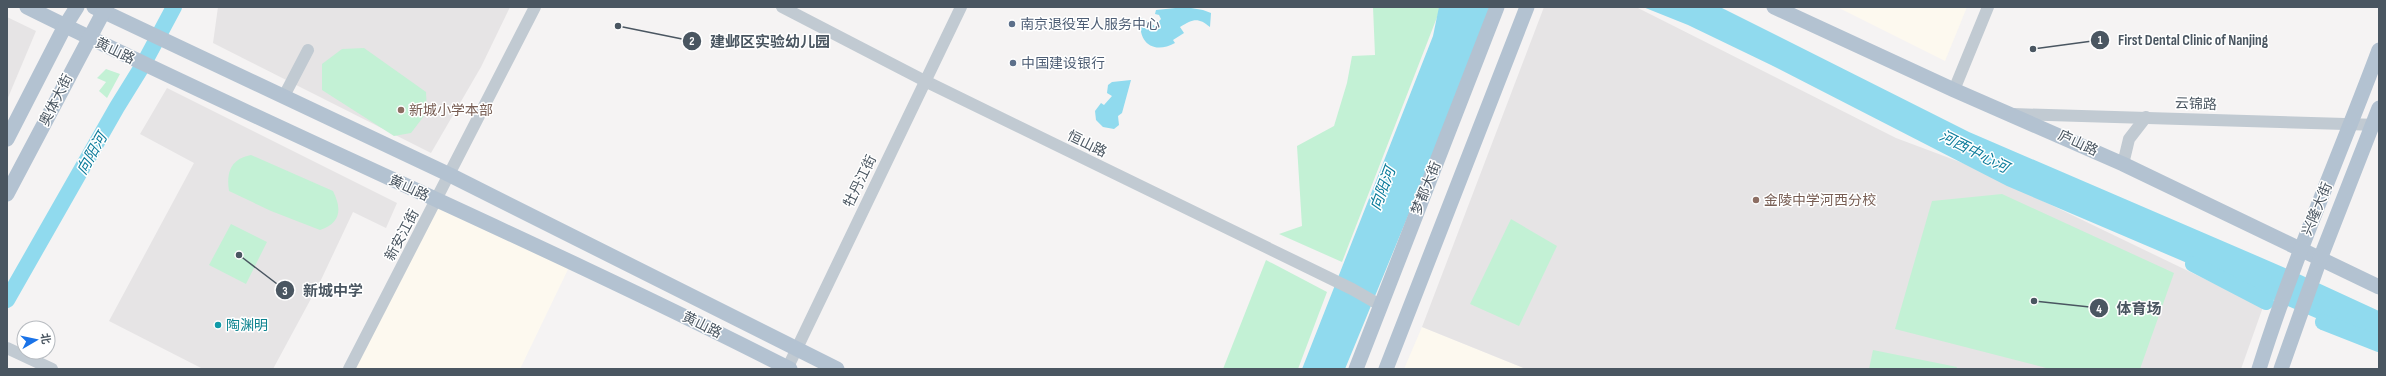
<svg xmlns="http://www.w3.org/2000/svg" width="2386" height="376" font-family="'Sofia Sans Condensed','Noto Sans SC',sans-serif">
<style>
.commercial{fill:#fdf9ef}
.education{fill:#e6e4e5}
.green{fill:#c3f1d5}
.water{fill:#90daee}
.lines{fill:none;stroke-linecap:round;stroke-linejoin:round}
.river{stroke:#90daee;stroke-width:16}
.minor{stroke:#c1cad2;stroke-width:12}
.major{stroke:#b3c2d1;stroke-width:15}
.service-dot{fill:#5c6f8a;stroke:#fff;stroke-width:1.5}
.education-dot{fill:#8d6e63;stroke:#fff;stroke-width:1.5}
.culture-dot{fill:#0f9aa8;stroke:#fff;stroke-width:1.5}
.labels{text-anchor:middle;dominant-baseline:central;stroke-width:3;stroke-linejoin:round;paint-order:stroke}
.service-label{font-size:14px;fill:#4e5e75;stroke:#fff;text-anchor:start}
.street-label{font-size:14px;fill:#4a5661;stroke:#fff}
.education-label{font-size:14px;fill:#785e54;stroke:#fff;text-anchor:start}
.culture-label{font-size:14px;fill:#0d838f;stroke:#fff;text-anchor:start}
.water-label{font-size:15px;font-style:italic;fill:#0c7c9b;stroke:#fff}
.leader{fill:none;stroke:#4a5661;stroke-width:1.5}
.callout-dot{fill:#4a5661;stroke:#fff;stroke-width:1.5}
.mark-label{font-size:12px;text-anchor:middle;font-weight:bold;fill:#fff}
.callout-label{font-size:15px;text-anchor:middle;font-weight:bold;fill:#4a5661;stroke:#fff;stroke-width:3;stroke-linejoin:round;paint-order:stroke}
</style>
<rect width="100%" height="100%" fill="#f5f3f3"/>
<g class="commercial">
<path d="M 1837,7 L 1967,7 L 1945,61 Z"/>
<path d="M 437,201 L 572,261 L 520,369 L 349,369 Z"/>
<path d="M 1422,327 L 1526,369 L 1404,369 Z"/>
</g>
<g class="education">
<path d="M 218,7 L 510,7 L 481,67 L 431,153 L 213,43 Z"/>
<path d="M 1544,7 L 1636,7 L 1896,138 L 1968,165 L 2263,307 L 2241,369 L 1526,369 L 1422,327 Z"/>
<path d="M 7,17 L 36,31 L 7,100 Z"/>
<path d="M 167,88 L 397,203 L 386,228 L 353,212 L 320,282 L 273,369 L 203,369 L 109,321 L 194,163 L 140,134 Z"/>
</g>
<g class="green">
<path d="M 1373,7 L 1441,7 L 1342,262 L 1279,234 L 1302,226 L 1297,146 L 1334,126 L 1347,83 L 1352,56 L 1375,55 Z"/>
<path d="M 364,48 L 426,92 L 427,112 L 411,133 L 394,136 L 322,90 L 322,64 L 342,49 Z"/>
<path d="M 106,69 L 120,74 L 107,98 L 99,91 L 106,82 L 97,78 Z"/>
<path d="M 251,155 L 333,191 C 342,209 341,223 320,230 L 271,211 L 229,191 C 226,172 231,159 251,155 Z"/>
<path d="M 2002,194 L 2174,273 L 2140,369 L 2050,369 L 1895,329 L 1932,201 Z"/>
<path d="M 1511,219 L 1557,246 L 1519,326 L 1470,304 Z"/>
<path d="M 231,224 L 267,242 L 246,284 L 209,265 Z"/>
<path d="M 1266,260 L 1327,292 L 1298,369 L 1223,369 Z"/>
<path d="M 1873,350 L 1957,367 L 1956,369 L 1869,369 Z"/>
</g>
<g class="water">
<path d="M 1185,7 L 1203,10 L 1211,13 L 1210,27 C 1198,17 1193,19 1180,27 L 1184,33 L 1173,40 L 1175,43 C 1153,55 1137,42 1141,18 L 1155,26 L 1161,19 L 1159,15 L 1155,14 L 1156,10 Z"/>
<path d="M 1439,7 L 1497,7 L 1491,14 L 1345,369 L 1302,369 L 1433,36 Z"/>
<path d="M 1643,7 L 1720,7 L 1969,132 L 2290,270 L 2379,311 L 2379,345 L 2007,186 L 1771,65 L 1688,25 Z"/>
<path d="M 1131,80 L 1122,113 L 1118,116 L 1119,125 L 1114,129 L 1103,127 L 1096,120 L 1095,111 L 1101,103 L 1104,105 L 1112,96 L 1107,93 L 1108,85 L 1112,82 Z"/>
</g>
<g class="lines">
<g class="river">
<path d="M 2193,264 L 2266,302"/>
<path d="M 7,300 L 117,107 L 143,65 L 174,7"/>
<path d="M 2323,322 L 2379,344"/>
</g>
<g class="minor">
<path d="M 782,7 L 925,81 L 1352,289 L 1380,305"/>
<path d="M 1954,90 L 1988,7"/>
<path d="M 284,96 L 308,50"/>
<path d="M 2013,114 L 2379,125"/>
<path d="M 2123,164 L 2129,139 L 2146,117"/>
<path d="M 7,348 L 52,369"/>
<path d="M 349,369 L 535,7"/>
<path d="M 787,369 L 961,7"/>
</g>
<g class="major">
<path d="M 27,7 C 279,132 539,241 790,369"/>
<path d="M 94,7 L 450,175 L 837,369"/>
<path d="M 1774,7 L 1954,90 L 2123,164 L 2379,287"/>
<path d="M 7,139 L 65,26 L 77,7"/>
<path d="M 7,194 L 106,7"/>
<path d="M 1356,369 L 1497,7"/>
<path d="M 1386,369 L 1527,7"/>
<path d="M 2259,369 C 2293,260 2339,157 2379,50"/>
<path d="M 2281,369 L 2320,259 L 2379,108"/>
</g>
</g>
<g class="service-dot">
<circle cx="1012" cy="24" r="4"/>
<circle cx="1013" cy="63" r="4"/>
</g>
<g class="education-dot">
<circle cx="401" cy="110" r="4"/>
<circle cx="1756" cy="200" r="4"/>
</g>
<circle class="culture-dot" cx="218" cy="325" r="4"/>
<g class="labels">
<g class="service-label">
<text x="1020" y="24">南京退役军人服务中心</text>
<text x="1021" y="63">中国建设银行</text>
</g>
<g class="street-label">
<text transform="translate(115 51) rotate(26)">黄山路</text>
<text transform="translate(56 100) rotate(-63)">奥体大街</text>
<text transform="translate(2196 104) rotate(2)">云锦路</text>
<text transform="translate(2078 143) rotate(25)">庐山路</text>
<text transform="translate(1087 144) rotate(26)">恒山路</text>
<text transform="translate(860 181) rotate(-64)">牡丹江街</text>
<text transform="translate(409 188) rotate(25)">黄山路</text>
<text transform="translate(1426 188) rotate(-68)">梦都大街</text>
<text transform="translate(2317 209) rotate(-67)">兴隆大街</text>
<text transform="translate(402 235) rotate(-62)">新安江街</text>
<text transform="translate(702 325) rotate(26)">黄山路</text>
</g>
<g class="education-label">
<text x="409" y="110">新城小学本部</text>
<text x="1764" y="200">金陵中学河西分校</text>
</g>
<g class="culture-label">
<text x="226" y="325">陶渊明</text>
</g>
<g class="water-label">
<text transform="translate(1974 152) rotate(27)">河西中心河</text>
<text transform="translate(92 154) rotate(-60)">向阳河</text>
<text transform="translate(1383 189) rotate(-69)">向阳河</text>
</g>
</g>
<path class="leader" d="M2033 49L2100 40M618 26L692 41M239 255L285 290M2034 301L2099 308"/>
<g class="callout-dot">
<circle cx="2033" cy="49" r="4"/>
<circle cx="618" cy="26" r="4"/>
<circle cx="239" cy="255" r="4"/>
<circle cx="2034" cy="301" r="4"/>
<circle cx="2100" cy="40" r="10"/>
<circle cx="692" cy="41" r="10"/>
<circle cx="285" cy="290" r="10"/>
<circle cx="2099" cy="308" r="10"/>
</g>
<g class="mark-label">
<text x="2100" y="44">1</text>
<text x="692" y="45">2</text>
<text x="285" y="295">3</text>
<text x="2099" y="313">4</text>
</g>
<g class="callout-label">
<text x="2193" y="45">First Dental Clinic of Nanjing</text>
<text x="770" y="47">建邺区实验幼儿园</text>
<text x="333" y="296">新城中学</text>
<text x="2139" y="314">体育场</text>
</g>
<rect width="2386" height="376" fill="none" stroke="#4a5661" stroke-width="16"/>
<g transform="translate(36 340) rotate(81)"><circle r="19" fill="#ffffff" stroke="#b7bbc0"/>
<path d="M0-3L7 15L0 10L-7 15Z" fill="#1a73e8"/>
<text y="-6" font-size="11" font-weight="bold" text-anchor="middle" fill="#4a5661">北</text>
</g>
</svg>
